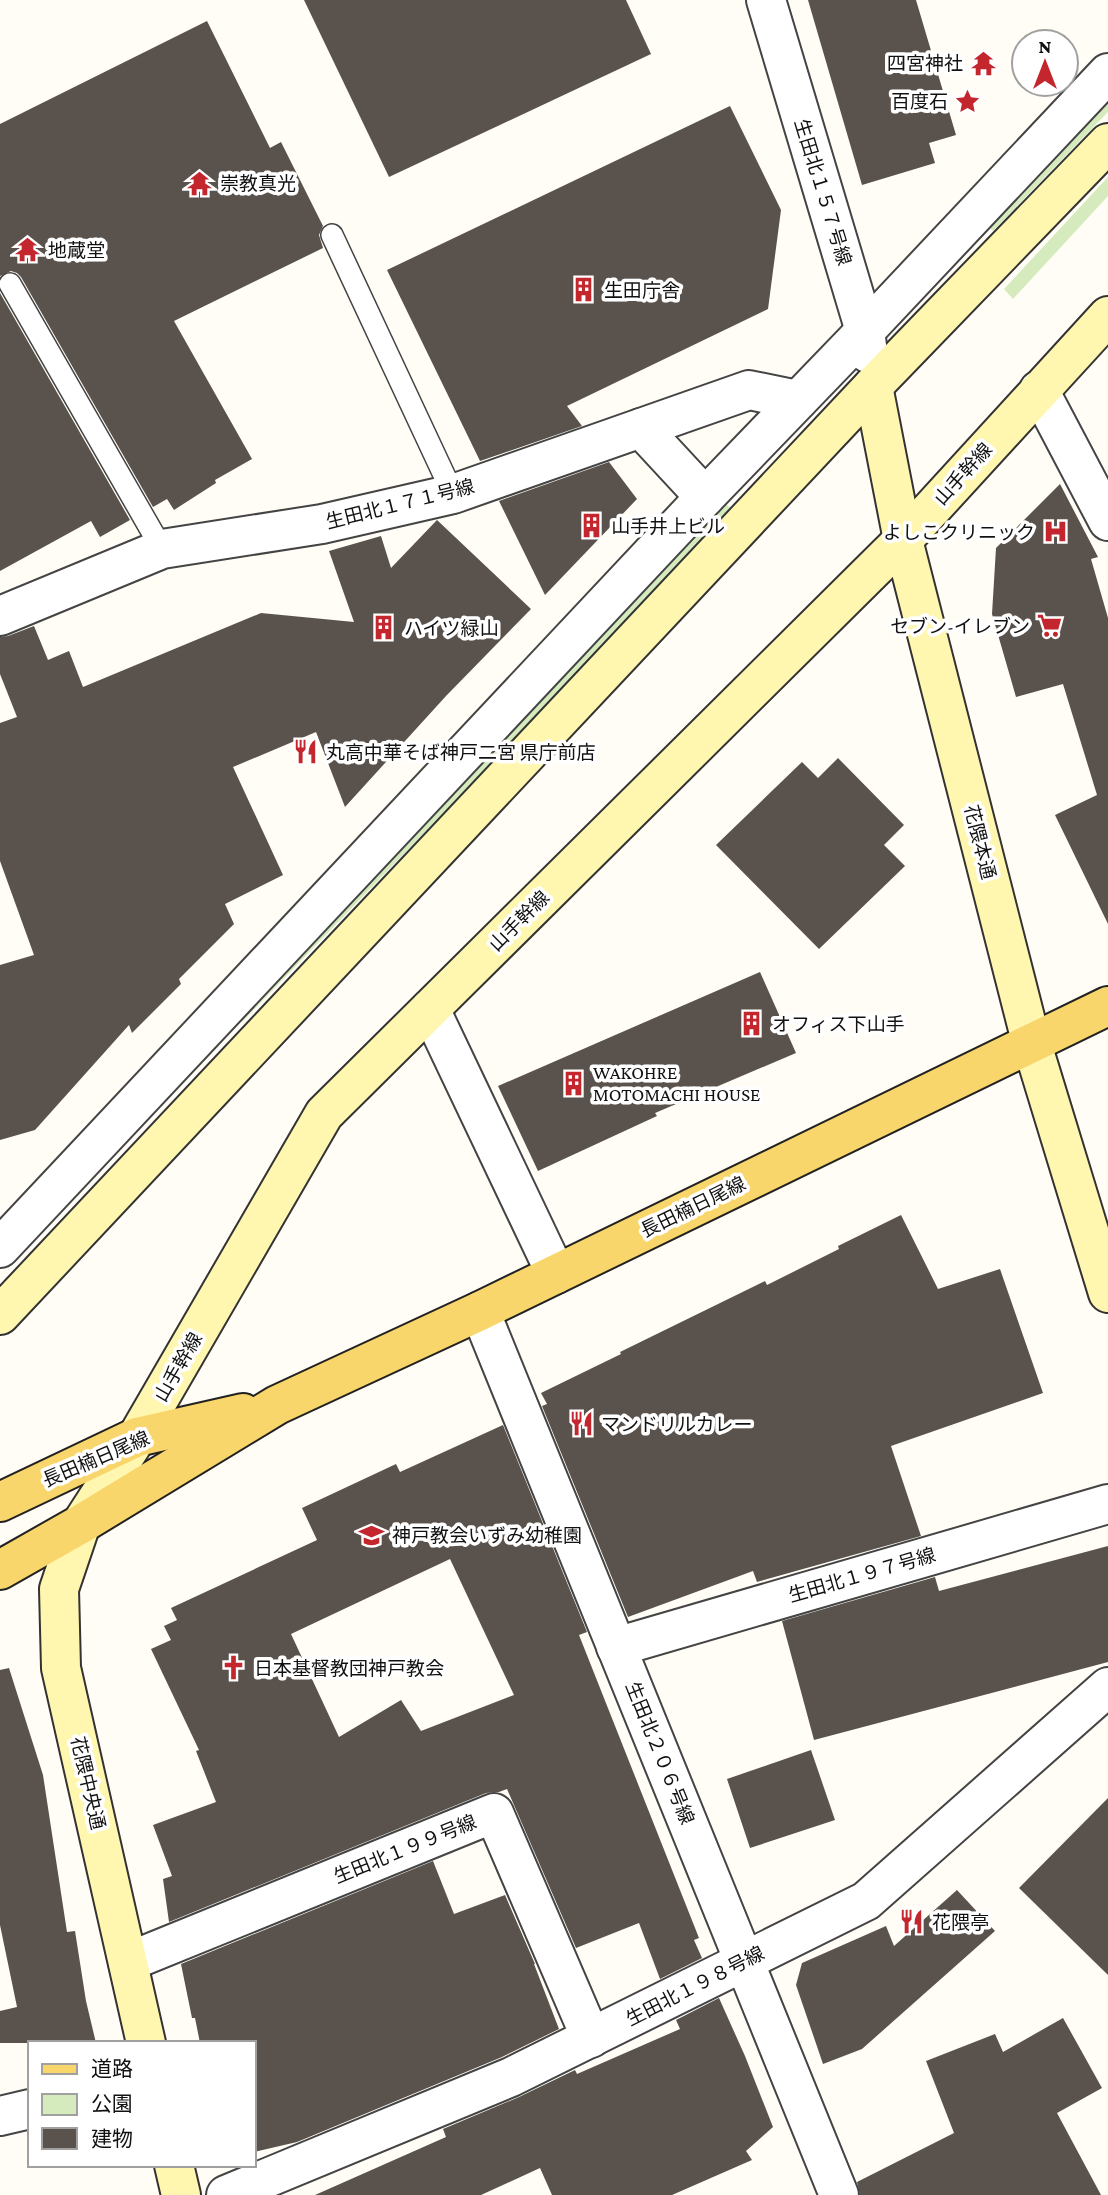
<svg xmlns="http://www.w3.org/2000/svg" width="1108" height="2195" font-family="'Crimson Pro','Noto Sans JP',serif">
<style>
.green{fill:#d5ebbd}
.building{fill:#5a524d;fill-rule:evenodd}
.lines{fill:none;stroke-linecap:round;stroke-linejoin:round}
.lane-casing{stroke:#444;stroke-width:24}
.street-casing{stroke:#444;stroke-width:42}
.secondary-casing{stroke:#333;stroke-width:42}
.primary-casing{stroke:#222;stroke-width:42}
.lane{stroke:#fff;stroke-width:21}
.street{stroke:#fff;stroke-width:38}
.secondary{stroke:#fff6b0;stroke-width:38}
.primary{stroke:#f9d66b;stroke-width:38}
.labels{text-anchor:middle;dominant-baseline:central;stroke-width:7;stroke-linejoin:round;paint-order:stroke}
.poi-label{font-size:19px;fill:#111;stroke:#fff;text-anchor:start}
.street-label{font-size:19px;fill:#111;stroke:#fff}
</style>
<rect width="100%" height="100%" fill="#fffdf5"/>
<g class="green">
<path d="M 1108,97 L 1108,112 L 993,231 L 985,224 Z"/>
<path d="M 1108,177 L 1108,196 L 1013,299 L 1004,289 Z"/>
<path d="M 724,502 L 734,511 L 242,1022 L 233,1013 Z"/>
</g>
<g class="building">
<path d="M 304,0 L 626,0 L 651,54 L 389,177 Z"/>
<path d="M 808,0 L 916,0 L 956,135 L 929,143 L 935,163 L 862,185 Z"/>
<path d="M 207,21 L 270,148 L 281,142 L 323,226 L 319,235 L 323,248 L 174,321 L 252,459 L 215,480 L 216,483 L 174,510 L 167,499 L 153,507 L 21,277 L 17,273 L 11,271 L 0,276 L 0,124 Z"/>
<path d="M 730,106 L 781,210 L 768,309 L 567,406 L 582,426 L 480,461 L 387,270 Z"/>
<path d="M 0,293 L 130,520 L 100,537 L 91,521 L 0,571 Z"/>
<path d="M 609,462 L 637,499 L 545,595 L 499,501 Z"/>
<path d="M 1060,484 L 1098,557 L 1091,559 L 1108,618 L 1108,924 L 1055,815 L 1097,795 L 1063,684 L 1016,697 L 992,614 L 996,548 Z"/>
<path d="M 437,520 L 531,609 L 446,696 L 345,807 L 316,732 L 233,767 L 283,875 L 225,904 L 234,924 L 179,979 L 181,984 L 132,1033 L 129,1025 L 35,1130 L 0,1140 L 0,965 L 34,955 L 0,861 L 0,723 L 17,717 L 0,674 L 0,637 L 8,636 L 34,626 L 48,660 L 69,651 L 83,687 L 261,613 L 354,622 L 329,551 L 381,536 L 391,568 Z"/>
<path d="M 838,758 L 904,825 L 884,845 L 905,866 L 819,949 L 716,845 L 802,762 L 818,778 Z"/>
<path d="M 760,972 L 796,1053 L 655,1113 L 657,1116 L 538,1171 L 498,1086 Z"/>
<path d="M 901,1215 L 938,1289 L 1000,1269 L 1043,1393 L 891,1446 L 921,1536 L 757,1582 L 753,1571 L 628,1617 L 542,1406 L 547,1404 L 541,1393 L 621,1354 L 620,1352 L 765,1281 L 767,1285 L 839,1249 L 838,1246 Z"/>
<path d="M 503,1425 L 587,1632 L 579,1635 L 699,1938 L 694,1940 L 702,1958 L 660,1979 L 639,1923 L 576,1948 L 507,1789 L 499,1792 L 486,1793 L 169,1922 L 163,1879 L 172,1876 L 153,1825 L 216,1802 L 196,1751 L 199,1750 L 151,1649 L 171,1640 L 164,1626 L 177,1620 L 171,1608 L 317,1540 L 302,1508 L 396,1464 L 400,1472 ZM 450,1559 L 514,1695 L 421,1731 L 401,1700 L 339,1737 L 291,1634 Z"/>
<path d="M 1108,1546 L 1108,1662 L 814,1740 L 782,1621 L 935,1577 L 939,1591 Z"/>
<path d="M 9,1668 L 43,1775 L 67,1932 L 75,1931 L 86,2001 L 96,2043 L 0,2043 L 0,2011 L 17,2007 L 0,1925 L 0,1670 Z"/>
<path d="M 811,1750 L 835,1820 L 750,1848 L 727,1779 Z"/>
<path d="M 1108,1798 L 1108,1975 L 1019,1888 Z"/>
<path d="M 433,1861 L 454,1914 L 505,1895 L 535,1964 L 534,1964 L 559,2029 L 502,2057 L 297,2142 L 254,2152 L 254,2043 L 200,2043 L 195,2018 L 192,2018 L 181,1964 Z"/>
<path d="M 957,1890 L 995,1931 L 862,2049 L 823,2064 L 796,1985 L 802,1963 L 886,1926 L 894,1946 Z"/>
<path d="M 719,1998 L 745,2056 L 773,2127 L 746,2151 L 752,2160 L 672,2195 L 552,2195 L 540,2168 L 481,2195 L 315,2195 L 446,2137 L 443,2129 L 519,2097 L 575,2070 L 577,2074 L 680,2029 L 676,2020 Z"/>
<path d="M 1063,2018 L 1102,2088 L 1057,2113 L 1101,2195 L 860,2195 L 857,2182 L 954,2133 L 926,2061 L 995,2034 L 1003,2052 Z"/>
</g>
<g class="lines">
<defs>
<g id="lane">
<path d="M 332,235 L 453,494"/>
<path d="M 10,284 L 162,549"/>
</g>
<g id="street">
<path d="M 766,0 L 865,331 L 868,353"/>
<path d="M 1039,390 L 1108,521"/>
<path d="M 641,428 L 705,497"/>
<path d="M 0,616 L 162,549 L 322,524 L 453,494 L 749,390 L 798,400"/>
<path d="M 430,1009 L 556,1274"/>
<path d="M 0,1248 L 705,497 L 865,331 L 1108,73"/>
<path d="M 480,1311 L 839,2195"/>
<path d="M 616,1647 L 1108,1504"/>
<path d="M 128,1962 L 494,1813 L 591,2038"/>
<path d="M 0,2116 L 30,2109"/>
<path d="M 226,2195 L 511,2077 L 866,1901 L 1108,1687"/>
</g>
<g id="secondary">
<path d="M 873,386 L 903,540 L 1031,1041 L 1108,1293"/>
<path d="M 0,1315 L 873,386 L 1108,143"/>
<path d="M 146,2043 L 61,1668 L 59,1589 L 81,1524 L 137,1437 L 324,1114 L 903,540 L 1108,316"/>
<path d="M 174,2165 L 181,2195"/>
</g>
<g id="primary">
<path d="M 0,1502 L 137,1437 L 243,1413"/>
<path d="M 0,1570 L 81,1524 L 277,1405 L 480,1311 L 1108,1006"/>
</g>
</defs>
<use href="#lane" class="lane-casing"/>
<use href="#street" class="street-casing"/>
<use href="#secondary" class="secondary-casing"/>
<use href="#primary" class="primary-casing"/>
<use href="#lane" class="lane"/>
<use href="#street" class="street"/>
<use href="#secondary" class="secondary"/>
<use href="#primary" class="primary"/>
</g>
<defs>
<symbol id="temple-bare" viewBox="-9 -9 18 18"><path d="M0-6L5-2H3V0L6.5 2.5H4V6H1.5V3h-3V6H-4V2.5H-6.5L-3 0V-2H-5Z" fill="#c4262e" stroke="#fff" stroke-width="2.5" paint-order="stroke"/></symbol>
<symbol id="sight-bare" viewBox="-9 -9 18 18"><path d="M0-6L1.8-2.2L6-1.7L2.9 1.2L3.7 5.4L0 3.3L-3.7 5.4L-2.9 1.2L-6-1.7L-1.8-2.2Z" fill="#c4262e" stroke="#fff" stroke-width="2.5" paint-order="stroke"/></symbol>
<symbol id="building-bare" viewBox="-9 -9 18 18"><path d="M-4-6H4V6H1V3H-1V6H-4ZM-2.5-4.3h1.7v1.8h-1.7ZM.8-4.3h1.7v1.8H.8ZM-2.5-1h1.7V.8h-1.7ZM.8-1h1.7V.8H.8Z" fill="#c4262e" stroke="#fff" stroke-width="2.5" paint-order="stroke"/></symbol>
<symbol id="hospital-bare" viewBox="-9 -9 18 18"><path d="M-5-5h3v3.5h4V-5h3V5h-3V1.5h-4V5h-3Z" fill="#c4262e" stroke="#fff" stroke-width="2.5" paint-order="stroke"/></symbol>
<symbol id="supermarket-bare" viewBox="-9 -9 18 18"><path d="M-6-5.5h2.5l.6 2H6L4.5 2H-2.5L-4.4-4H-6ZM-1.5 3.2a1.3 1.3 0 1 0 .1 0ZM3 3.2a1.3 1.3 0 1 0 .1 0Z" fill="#c4262e" stroke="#fff" stroke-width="2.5" paint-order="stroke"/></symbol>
<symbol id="restaurant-bare" viewBox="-9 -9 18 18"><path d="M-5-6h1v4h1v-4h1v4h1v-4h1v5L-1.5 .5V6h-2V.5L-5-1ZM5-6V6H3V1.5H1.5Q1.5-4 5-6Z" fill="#c4262e" stroke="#fff" stroke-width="2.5" paint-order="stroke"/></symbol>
<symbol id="school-bare" viewBox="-9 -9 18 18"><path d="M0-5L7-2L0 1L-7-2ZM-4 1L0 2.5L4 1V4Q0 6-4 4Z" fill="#c4262e" stroke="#fff" stroke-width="2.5" paint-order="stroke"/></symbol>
<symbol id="church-bare" viewBox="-9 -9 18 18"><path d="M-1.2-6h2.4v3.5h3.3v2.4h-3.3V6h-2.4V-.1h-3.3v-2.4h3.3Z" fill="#c4262e" stroke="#fff" stroke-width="2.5" paint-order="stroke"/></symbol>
</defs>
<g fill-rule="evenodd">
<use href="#temple-bare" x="966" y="46" width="35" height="35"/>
<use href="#sight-bare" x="950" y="84" width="35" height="35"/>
<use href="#temple-bare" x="182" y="166" width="35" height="35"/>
<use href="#temple-bare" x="10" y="232" width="35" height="35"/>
<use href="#building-bare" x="566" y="272" width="35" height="35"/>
<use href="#building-bare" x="574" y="508" width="35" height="35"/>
<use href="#hospital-bare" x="1038" y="514" width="35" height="35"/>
<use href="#supermarket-bare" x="1032" y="608" width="35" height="35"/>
<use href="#building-bare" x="366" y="610" width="35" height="35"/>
<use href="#restaurant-bare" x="288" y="734" width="35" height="35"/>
<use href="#building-bare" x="734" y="1006" width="35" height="35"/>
<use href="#building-bare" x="556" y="1066" width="35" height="35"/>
<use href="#restaurant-bare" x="564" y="1406" width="35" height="35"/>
<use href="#school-bare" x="354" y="1518" width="35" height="35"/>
<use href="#church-bare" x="216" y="1650" width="35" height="35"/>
<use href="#restaurant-bare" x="894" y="1904" width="35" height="35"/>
</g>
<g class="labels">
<g class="poi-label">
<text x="963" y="63" text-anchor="end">四宮神社</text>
<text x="948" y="101" text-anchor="end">百度石</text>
<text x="220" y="183">崇教真光</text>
<text x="48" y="250">地蔵堂</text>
<text x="604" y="290">生田庁舎</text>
<text x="611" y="526">山手井上ビル</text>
<text x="1035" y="532" text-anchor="end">よしこクリニック</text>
<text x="1030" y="626" text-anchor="end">セブン-イレブン</text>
<text x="404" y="628">ハイツ緑山</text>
<text x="326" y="752">丸高中華そば神戸二宮 県庁前店</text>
<text x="772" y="1024">オフィス下山手</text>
<text x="593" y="1072">WAKOHRE<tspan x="593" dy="22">MOTOMACHI HOUSE</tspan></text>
<text x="601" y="1424">マンドリルカレー</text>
<text x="392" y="1535">神戸教会いずみ幼稚園</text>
<text x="254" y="1668">日本基督教団神戸教会</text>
<text x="932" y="1922">花隈亭</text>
</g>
<g class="street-label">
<text transform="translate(823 192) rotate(73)">生田北１５７号線</text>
<text transform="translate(963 474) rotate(-48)">山手幹線</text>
<text transform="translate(400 504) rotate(-14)">生田北１７１号線</text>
<text transform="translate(980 842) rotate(76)">花隈本通</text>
<text transform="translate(519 921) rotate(-45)">山手幹線</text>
<text transform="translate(693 1207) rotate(-26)">長田楠日尾線</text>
<text transform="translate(178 1367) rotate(-60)">山手幹線</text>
<text transform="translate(96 1459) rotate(-23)">長田楠日尾線</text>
<text transform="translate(862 1575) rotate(-16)">生田北１９７号線</text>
<text transform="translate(660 1753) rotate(68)">生田北２０６号線</text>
<text transform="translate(88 1783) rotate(77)">花隈中央通</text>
<text transform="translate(405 1849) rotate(-22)">生田北１９９号線</text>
<text transform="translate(695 1986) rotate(-27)">生田北１９８号線</text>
</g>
</g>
<rect x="28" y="2041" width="228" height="126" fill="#ffffff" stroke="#a0a0a0" stroke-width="2"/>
<rect x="42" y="2064" width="35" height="10" fill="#f9d66b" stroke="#a0a0a0" stroke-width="2"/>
<text x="91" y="2076" font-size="21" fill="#111111">道路</text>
<rect x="42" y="2094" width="35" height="21" fill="#d5ebbd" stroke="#a0a0a0" stroke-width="2"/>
<text x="91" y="2111" font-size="21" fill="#111111">公園</text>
<rect x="42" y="2128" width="35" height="21" fill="#5a524d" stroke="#a0a0a0" stroke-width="2"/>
<text x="91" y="2146" font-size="21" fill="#111111">建物</text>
<g transform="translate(1045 63)"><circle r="33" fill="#ffffff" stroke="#a0a0a0" stroke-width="2"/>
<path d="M0-5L12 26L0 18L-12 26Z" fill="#c4262e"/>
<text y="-10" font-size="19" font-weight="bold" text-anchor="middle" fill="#111111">N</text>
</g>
</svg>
